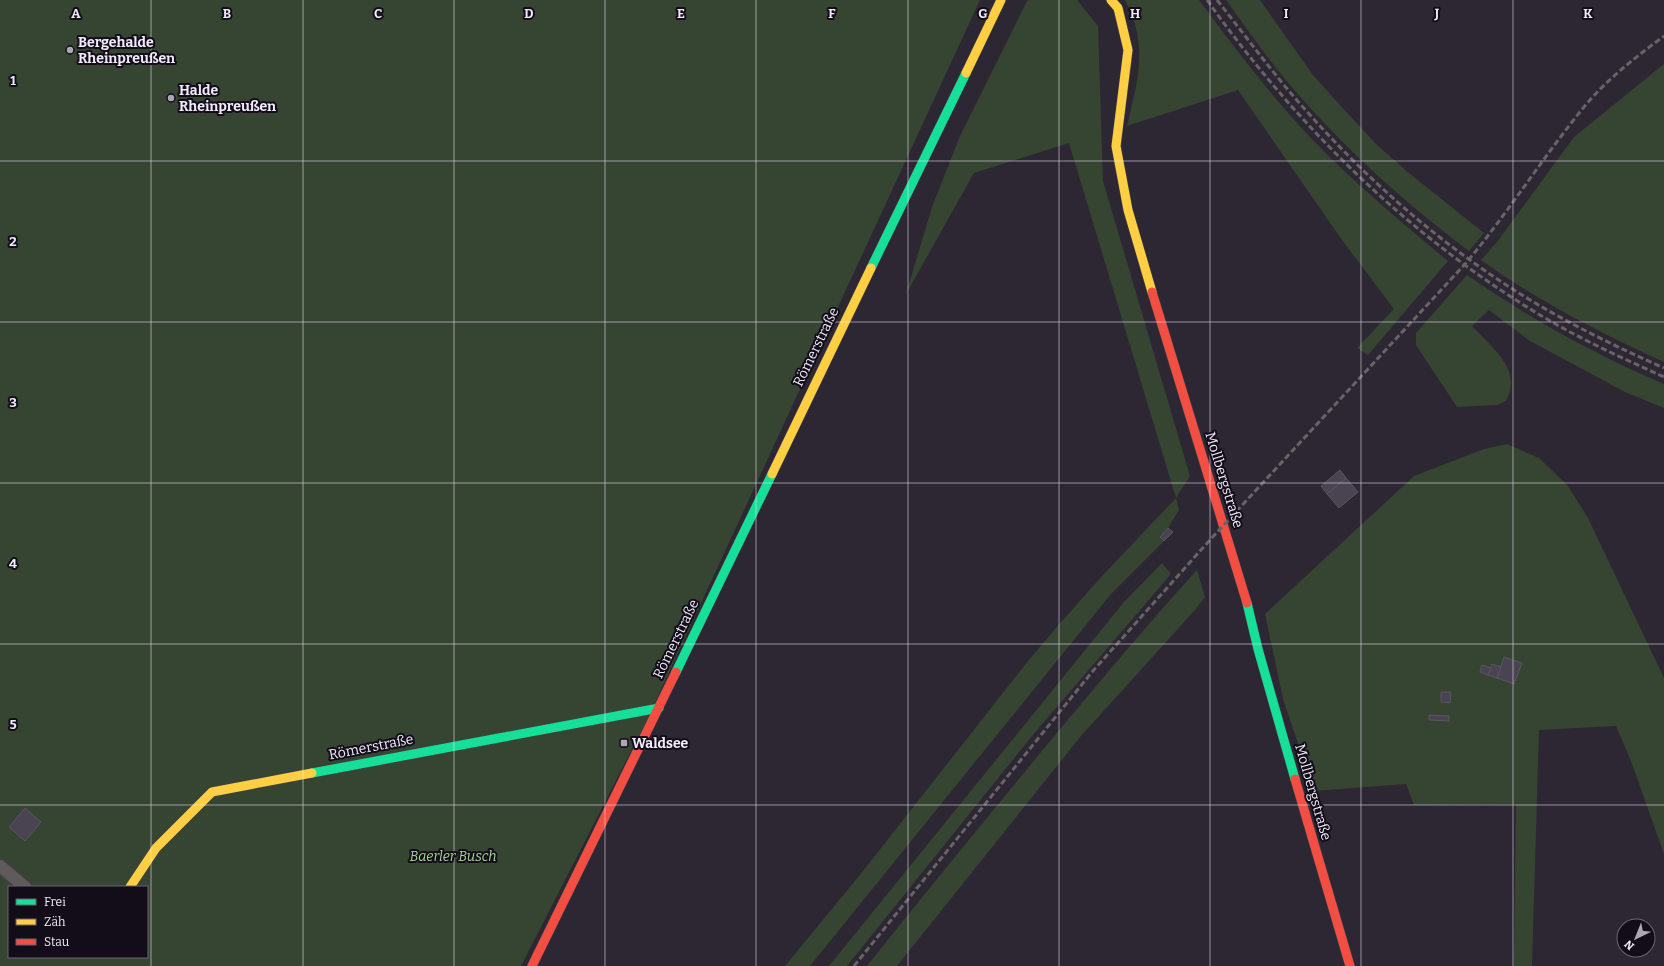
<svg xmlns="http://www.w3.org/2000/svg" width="1664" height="966" font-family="Bitter,serif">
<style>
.green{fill:#364432;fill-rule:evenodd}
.building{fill:#4a4351;stroke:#5a5560}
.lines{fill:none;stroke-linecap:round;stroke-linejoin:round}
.street-casing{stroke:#48434e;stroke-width:14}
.fast-casing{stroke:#48434e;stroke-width:10}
.slow-casing{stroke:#48434e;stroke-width:10}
.jam-casing{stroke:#48434e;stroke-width:10}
.street{stroke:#5f5b5a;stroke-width:12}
.fast{stroke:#16e098;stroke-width:9}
.slow{stroke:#ffcf43;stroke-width:9}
.jam{stroke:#f24e42;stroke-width:9}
.rail{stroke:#676367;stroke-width:3;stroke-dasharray:6 3;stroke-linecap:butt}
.grid{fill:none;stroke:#f1eafb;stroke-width:1;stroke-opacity:0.55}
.poi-dot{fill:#aca6b5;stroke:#120d18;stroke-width:1.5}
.labels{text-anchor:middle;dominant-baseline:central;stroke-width:4;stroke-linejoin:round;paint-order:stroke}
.poi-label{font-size:14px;font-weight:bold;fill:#f1eafb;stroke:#120d18;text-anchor:start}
.street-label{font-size:14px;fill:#f1eafb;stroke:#120d18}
.park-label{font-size:14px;font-style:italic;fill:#a2d496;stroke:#120d18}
.grid-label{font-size:13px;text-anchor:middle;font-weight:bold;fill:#f1eafb;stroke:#120d18;stroke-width:4;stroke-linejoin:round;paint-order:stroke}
</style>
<rect width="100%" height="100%" fill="#2d2733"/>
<g class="green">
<path d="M 0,0 L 980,0 L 647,720 L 521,966 L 0,966 ZM 9,887 L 147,887 L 147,957 L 9,957 Z"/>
<path d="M 1029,0 L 1077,0 L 1098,26 L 1103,181 L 1190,476 L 1176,498 L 1179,510 L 1168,528 L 1160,537 L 1164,541 L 1111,594 L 810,966 L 785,966 L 863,871 L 1024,666 L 1055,629 L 1102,576 L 1176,498 L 1069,143 L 974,173 L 906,294 L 932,207 L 960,136 L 1027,1 Z"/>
<path d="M 1125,0 L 1199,0 C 1234,47 1270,95 1310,137 C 1353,182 1400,221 1448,261 L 1368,355 L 1357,348 L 1394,309 L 1342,240 L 1238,90 L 1127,126 C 1138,79 1149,46 1125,0 Z"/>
<path d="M 1226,0 L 1260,0 L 1313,75 L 1338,103 L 1377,145 L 1409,173 L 1484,233 L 1469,251 C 1400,199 1335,140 1280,73 C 1261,49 1243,24 1226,0 Z"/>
<path d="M 1664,64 L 1664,362 C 1600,333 1538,301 1481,260 L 1497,242 L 1574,137 Z"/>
<path d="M 1467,275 C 1529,318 1595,355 1664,384 L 1664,408 L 1625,392 L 1530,341 L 1489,310 L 1472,326 C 1492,348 1523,369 1506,401 L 1497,405 L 1457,407 L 1416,345 L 1416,333 Z"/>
<path d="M 1507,444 L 1539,458 L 1568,486 L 1588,518 L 1664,678 L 1664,854 L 1631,761 L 1616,726 L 1539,730 L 1532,966 L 1514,966 L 1516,804 L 1414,805 L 1406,784 L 1314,791 L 1283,699 L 1265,614 L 1414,476 L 1484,449 Z"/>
<path d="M 1162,563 L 1171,574 L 1032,736 L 847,966 L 829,966 L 1124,602 Z"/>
<path d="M 1197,570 L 1205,597 L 1195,610 L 1081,736 L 897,966 L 867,966 C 924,894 983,823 1041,752 C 1092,691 1143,629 1197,570 Z"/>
</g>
<g class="building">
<path d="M 1340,470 L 1346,478 L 1327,494 L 1321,486 Z"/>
<path d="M 1346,478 L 1358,492 L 1339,508 L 1327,494 Z"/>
<path d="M 1168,528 L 1173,532 L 1164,541 L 1160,537 Z"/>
<path d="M 1504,657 L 1522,663 L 1514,684 L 1497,678 Z"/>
<path d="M 1492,664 L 1501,667 L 1497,678 L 1488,675 Z"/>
<path d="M 1482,665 L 1491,668 L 1488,675 L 1480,672 Z"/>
<path d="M 1441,692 L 1451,692 L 1450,703 L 1441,702 Z"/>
<path d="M 1429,715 L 1449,716 L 1449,721 L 1429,720 Z"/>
<path d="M 25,808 L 41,822 L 25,841 L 9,827 Z"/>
</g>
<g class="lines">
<defs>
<path id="street" d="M 0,866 L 25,887"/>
<g id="fast">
<path d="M 871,268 L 966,73"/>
<path d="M 1247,603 L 1258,649 L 1295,779"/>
<path d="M 676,672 L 772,474"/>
<path d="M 312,773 L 659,708"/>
</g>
<g id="slow">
<path d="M 1111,0 L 1118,8 L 1128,50 L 1116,146 L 1128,210 L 1152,292"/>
<path d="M 966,73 L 1001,0"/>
<path d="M 772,474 L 871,268"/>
<path d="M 130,887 L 156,848 L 212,792 L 312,773"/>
</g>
<g id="jam">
<path d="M 1152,292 L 1247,603"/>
<path d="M 1295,779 L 1350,966"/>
<path d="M 532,966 L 676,672"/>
</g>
</defs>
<use href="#street" class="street-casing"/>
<use href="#fast" class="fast-casing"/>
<use href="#slow" class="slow-casing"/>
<use href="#jam" class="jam-casing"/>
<use href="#street" class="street"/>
<use href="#fast" class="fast"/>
<use href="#slow" class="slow"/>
<use href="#jam" class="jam"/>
<g class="rail">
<path d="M 1207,0 C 1297,126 1407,235 1540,315 C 1580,339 1622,358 1664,377"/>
<path d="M 1217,0 C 1248,39 1277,79 1310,115 C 1377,190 1456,257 1542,307 C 1582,330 1623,350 1664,368"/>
<path d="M 854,966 L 1092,672 L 1209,541 L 1466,263 C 1508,213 1543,157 1584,107 C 1607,79 1636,57 1664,36"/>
</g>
</g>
<path class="grid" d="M 151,0 L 151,966M 303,0 L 303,966M 454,0 L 454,966M 605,0 L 605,966M 756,0 L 756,966M 908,0 L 908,966M 1059,0 L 1059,966M 1210,0 L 1210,966M 1361,0 L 1361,966M 1513,0 L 1513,966M 0,161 L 1664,161M 0,322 L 1664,322M 0,483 L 1664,483M 0,644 L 1664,644M 0,805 L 1664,805"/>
<g class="poi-dot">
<circle cx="70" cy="50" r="4"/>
<circle cx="171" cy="98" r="4"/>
<rect x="620" y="739" width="8" height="8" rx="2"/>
</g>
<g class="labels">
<g class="poi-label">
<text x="78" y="42">Bergehalde<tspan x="78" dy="16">Rheinpreußen</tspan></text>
<text x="179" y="90">Halde<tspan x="179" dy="16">Rheinpreußen</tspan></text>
<text x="632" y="743">Waldsee</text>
</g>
<g class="street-label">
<text transform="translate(816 347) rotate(-64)">Römerstraße</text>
<text transform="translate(1224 480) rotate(73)">Mollbergstraße</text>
<text transform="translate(676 639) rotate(-64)">Römerstraße</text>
<text transform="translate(371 747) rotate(-11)">Römerstraße</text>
<text transform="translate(1313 792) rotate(74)">Mollbergstraße</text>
</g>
<g class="park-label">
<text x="453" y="856">Baerler Busch</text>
</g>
</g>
<g class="grid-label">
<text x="76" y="18">A</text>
<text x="227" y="18">B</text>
<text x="378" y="18">C</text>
<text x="529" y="18">D</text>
<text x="681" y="18">E</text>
<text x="832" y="18">F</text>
<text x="983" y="18">G</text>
<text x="1135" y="18">H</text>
<text x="1286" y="18">I</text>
<text x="1437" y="18">J</text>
<text x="1588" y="18">K</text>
<text x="13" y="85">1</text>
<text x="13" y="246">2</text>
<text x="13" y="407">3</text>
<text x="13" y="568">4</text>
<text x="13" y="729">5</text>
</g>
<rect x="8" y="886" width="140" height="72" fill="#120d18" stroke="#6b6573"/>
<rect x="16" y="899" width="20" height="6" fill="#16e098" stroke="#6b6573"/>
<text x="44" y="906" font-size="12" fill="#f1eafb">Frei</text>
<rect x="16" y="919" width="20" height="6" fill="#ffcf43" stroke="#6b6573"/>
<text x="44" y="926" font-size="12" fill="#f1eafb">Zäh</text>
<rect x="16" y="939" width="20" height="6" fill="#f24e42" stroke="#6b6573"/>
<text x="44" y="946" font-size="12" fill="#f1eafb">Stau</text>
<g transform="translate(1636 938) rotate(223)"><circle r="19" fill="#120d18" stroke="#6b6573"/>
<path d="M0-3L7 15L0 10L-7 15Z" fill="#aca6b5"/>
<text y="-6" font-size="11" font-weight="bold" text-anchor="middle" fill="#f1eafb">N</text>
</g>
</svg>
